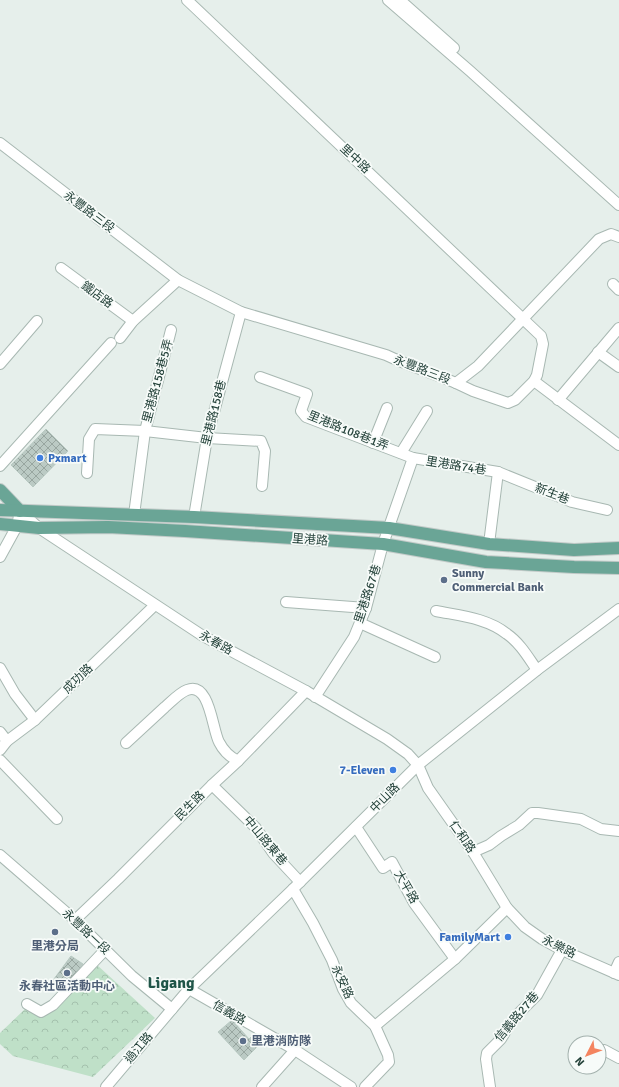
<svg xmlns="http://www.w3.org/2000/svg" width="619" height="1087" font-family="Signika,'Noto Sans TC',sans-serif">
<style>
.park{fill:url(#park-crowns)}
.building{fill:url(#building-cross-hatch);stroke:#b8c9c2}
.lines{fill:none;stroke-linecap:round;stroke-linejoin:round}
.minor-casing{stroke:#a8b8b2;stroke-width:12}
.major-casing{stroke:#c2cac8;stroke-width:14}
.minor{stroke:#fff;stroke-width:10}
.major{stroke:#6aa596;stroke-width:12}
.shop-dot{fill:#3f7fe0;stroke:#f7fbf9;stroke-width:1.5}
.service-dot{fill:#5c6f8a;stroke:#f7fbf9;stroke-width:1.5}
.labels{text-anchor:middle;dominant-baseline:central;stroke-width:3.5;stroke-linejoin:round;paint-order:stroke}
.street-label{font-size:12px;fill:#24423a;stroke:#f7fbf9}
.shop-label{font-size:12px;font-weight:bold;fill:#366cbe;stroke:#f7fbf9;text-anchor:end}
.service-label{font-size:12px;font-weight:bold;fill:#4e5e75;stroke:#f7fbf9;text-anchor:start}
.district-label{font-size:16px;font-weight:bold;fill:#1f5548;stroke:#f7fbf9}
</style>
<defs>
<pattern id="park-crowns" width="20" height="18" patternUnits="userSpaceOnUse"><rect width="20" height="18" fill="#bfe0c8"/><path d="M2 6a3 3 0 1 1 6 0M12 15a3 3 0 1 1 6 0" fill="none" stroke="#a4c1ad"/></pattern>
<pattern id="building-cross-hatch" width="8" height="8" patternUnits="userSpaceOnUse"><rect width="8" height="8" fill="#bbcac4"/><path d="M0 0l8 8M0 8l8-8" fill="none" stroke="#98a6a0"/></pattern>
</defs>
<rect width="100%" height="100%" fill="#e6efeb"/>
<path class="park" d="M 96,964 L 155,1018 L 93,1077 L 13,1056 L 0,1044 L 0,1033 L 26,1008 L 47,1009 Z"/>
<g class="building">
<path d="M 46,429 L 68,451 L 33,487 L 11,465 Z"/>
<path d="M 71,956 L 83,964 L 62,991 L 51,983 Z"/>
<path d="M 232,1020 L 249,1039 L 252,1036 L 260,1044 L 244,1060 L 218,1032 Z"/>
</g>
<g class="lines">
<defs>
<g id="minor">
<path d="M 187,0 L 541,336 L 543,344 L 537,375 L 534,381 L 515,400 L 508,403 L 473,391 L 456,383"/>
<path d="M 388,0 L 470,71 L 619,205"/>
<path d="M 400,0 L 454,48"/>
<path d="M 0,143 L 178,280 L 241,312 L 386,355 C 409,366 433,373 456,383 L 478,366 L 599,239 L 611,234 L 619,237"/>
<path d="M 61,268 L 133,321"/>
<path d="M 613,284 L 619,290"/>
<path d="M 120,338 L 133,321 L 178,280"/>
<path d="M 598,352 L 619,367"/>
<path d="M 0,364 L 37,321"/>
<path d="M 260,377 L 307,394 L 301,411 L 306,417 L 413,458 L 498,472 L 572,502 L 607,510"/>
<path d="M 534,381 L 619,445"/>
<path d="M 558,400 L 619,328"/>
<path d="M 373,443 L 387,408"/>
<path d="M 401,453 L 427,411"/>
<path d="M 0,466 L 111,343"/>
<path d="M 87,473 L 89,439 L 95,429 L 145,431 L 207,438 L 261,441 L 265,451 L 262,486"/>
<path d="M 134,515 L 145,431 L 171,330"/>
<path d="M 194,517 L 207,438 L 241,312"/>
<path d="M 489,544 L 498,472"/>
<path d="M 0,557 L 17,526 L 20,511 L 39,528 L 203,636 L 306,691 L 387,739 L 408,754 L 418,765 L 428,788 L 473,852 L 507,908 L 525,927 L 542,939 L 562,950 L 619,975"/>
<path d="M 286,602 L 366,608"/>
<path d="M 436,611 C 461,616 487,618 507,634 C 520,643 528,657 537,670"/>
<path d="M 360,623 L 435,657"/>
<path d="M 0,668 L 15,694 L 35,720"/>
<path d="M 315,697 L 354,637 L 366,608 L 383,544 L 413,458"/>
<path d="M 0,732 L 7,741"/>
<path d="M 126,743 C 139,731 152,719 165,707 C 171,702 179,693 187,690 C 210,681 212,729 219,742 C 223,750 230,757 238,761"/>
<path d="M 0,750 L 7,741 L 35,720 L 155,605"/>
<path d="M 0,760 L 57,819"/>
<path d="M 212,785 L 256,828 L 273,853 L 300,882"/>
<path d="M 356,827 L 383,868 L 392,862 L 414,903 L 455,959"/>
<path d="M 473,852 L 489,845 L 501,836 L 519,825 L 532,813 L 538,813 L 581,819 L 601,829 L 619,831"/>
<path d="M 0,855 L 75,920 L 132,976 L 172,1009"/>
<path d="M 293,889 L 313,923 L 332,960 L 343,989 L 351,1003 L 375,1026 L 388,1055 L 389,1062 L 386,1065 L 365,1087"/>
<path d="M 75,920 L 118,879 L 212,785 L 238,761 L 306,691"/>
<path d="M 614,973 L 619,962"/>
<path d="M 189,989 L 295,1050 L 351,1087"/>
<path d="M 27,1004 L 41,1012 L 53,1005 L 105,950"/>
<path d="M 375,1026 L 455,959 L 507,908"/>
<path d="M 604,1050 L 619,1058"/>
<path d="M 106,1087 L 189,989 L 293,889 L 418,765 L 537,670 L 619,609"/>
<path d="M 262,1087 L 295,1050"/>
<path d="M 490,1087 L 486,1059 L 487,1053 L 501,1039 L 510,1024 L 519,1013 L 537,995 L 562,950"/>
</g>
<g id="major">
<path d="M 0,490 L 20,511"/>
<path d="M 0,510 L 194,517 L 389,528 L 489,544 L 574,550 L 619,548"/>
<path d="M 0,524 L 39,528 L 108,527 L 185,531 L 383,544 L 486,562 L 574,567 L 619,568"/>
</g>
</defs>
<use href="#minor" class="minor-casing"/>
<use href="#major" class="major-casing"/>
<use href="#minor" class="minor"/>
<use href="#major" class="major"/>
</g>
<g class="shop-dot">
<circle cx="40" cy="458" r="4"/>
<circle cx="393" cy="770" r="4"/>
<circle cx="508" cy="937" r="4"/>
</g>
<g class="service-dot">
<circle cx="444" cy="580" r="4"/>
<circle cx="55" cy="932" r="4"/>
<circle cx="67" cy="973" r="4"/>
<circle cx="243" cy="1041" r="4"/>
</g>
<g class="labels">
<g class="street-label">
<text transform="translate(355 159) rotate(43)">里中路</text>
<text transform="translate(89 212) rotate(37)">永豐路三段</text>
<text transform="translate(97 295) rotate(36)">鐵店路</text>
<text transform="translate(422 370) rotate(21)">永豐路三段</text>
<text transform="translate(158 381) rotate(-75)">里港路158巷5弄</text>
<text transform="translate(214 413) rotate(-76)">里港路158巷</text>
<text transform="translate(348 431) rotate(22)">里港路108巷1弄</text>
<text transform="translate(456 466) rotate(9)">里港路74巷</text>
<text transform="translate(552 494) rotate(21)">新生巷</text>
<text transform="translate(310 540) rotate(4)">里港路</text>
<text transform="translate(368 594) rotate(-72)">里港路67巷</text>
<text transform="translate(216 643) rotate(29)">永春路</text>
<text transform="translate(78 679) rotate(-44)">成功路</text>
<text transform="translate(385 798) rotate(-45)">中山路</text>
<text transform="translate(190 806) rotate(-45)">民生路</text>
<text transform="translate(462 837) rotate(55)">仁和路</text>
<text transform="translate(265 841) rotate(50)">中山路東巷</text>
<text transform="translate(406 887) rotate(60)">大平路</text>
<text transform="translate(86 932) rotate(43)">永豐路一段</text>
<text transform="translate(559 947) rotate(27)">永樂路</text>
<text transform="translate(342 982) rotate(65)">永安路</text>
<text transform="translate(229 1013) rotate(30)">信義路</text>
<text transform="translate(517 1017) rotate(-50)">信義路27巷</text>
<text transform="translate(139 1048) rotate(-50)">過江路</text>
</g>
<g class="shop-label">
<text x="48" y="458" text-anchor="start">Pxmart</text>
<text x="385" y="770">7-Eleven</text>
<text x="500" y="937">FamilyMart</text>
</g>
<g class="service-label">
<text x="452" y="573">Sunny<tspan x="452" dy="14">Commercial Bank</tspan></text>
<text x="55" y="946" text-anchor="middle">里港分局</text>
<text x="67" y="986" text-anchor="middle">永春社區活動中心</text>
<text x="251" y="1041">里港消防隊</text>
</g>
<g class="district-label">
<text x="171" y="983">Ligang</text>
</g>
</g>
<g transform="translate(587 1055) rotate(228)"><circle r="19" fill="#f7fbf9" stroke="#a3b1ad"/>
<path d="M0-3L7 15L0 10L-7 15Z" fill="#f4845f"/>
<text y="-6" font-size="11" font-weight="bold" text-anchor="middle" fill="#24423a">N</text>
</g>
</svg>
